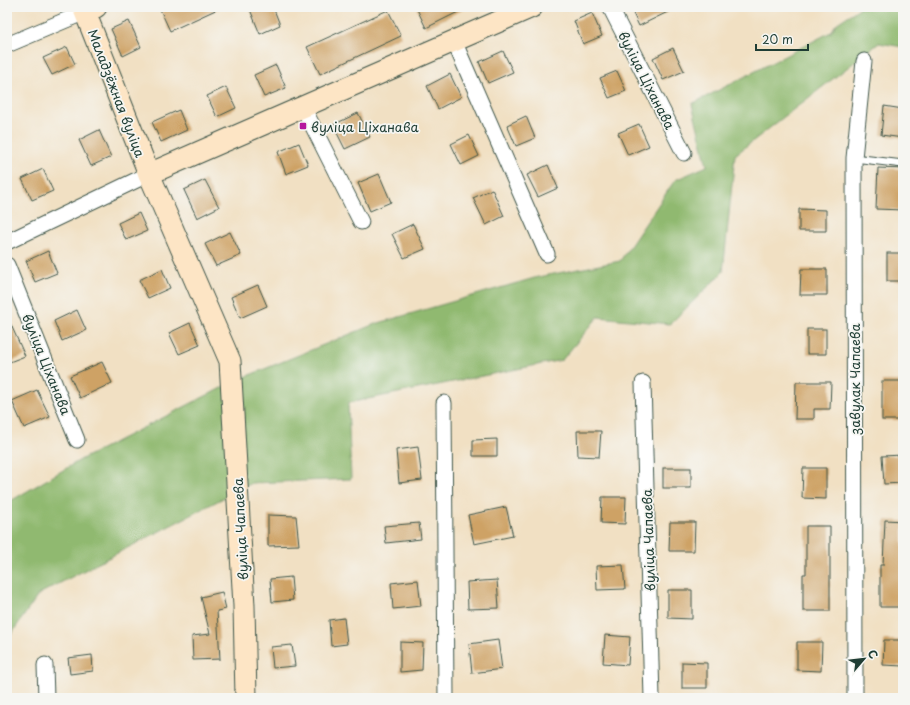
<svg xmlns="http://www.w3.org/2000/svg" width="910" height="705" font-family="'Playpen Sans',sans-serif">
<style>
.forest{fill:#90b970;stroke:#587b52}
.building{fill:#cea265}
.lines{fill:none;stroke-linecap:round;stroke-linejoin:round}
.lane-casing{stroke:#3e5549;stroke-width:9}
.street-casing{stroke:#3e5549;stroke-width:17}
.secondary-casing{stroke:#3e5549;stroke-width:23}
.lane{stroke:#fff;stroke-width:7}
.street{stroke:#fff;stroke-width:15}
.secondary{stroke:#fde5c5;stroke-width:21}
.poi-dot{fill:#b5179e;stroke:#f6f6f2;stroke-width:1.5}
.labels{text-anchor:middle;dominant-baseline:central;stroke-width:3.5;stroke-linejoin:round;paint-order:stroke}
.street-label{font-size:13px;fill:#1f3d34;stroke:#f6f6f2}
.poi-label{font-size:13px;fill:#1f3d34;stroke:#f6f6f2;text-anchor:start}
</style>
<rect width="100%" height="100%" fill="#f6f6f2"/>
<filter id="ink" filterUnits="userSpaceOnUse"><feTurbulence type="fractalNoise" baseFrequency=".025" numOctaves="2"/><feDisplacementMap in="SourceGraphic" scale="8" xChannelSelector="R" yChannelSelector="G"/><feConvolveMatrix kernelMatrix="1 2 1 2 8 2 1 2 1" color-interpolation-filters="sRGB"/></filter>
<filter id="wash" filterUnits="userSpaceOnUse"><feTurbulence type="fractalNoise" baseFrequency=".012" numOctaves="4" result="noise"/><feDisplacementMap in="SourceGraphic" scale="16" xChannelSelector="R" yChannelSelector="G"/><feGaussianBlur stdDeviation="0.9" result="paint"/><feColorMatrix in="noise" values="0 0 0 0 0 0 0 0 0 0 0 0 0 0 0 0 0 1.4 0 .05"/><feComposite in="paint" operator="in"/></filter>
<g filter="url(#wash)">
<rect width="100%" height="100%" fill="#f1e0c3"/>
<path class="forest" d="M 861,7 L 903,7 L 903,47 L 879,43 L 735,155 L 723,272 L 670,324 L 598,317 L 562,360 L 348,403 L 351,479 L 252,483 L 39,594 L 7,640 L 7,503 L 82,459 L 235,381 L 375,324 L 538,277 L 620,261 L 675,180 L 707,166 L 692,104 L 831,32 L 836,24 Z"/>
<g id="blocks">
<g class="building">
<path d="M 159,7 L 222,7 L 170,31 Z"/>
<path d="M 249,7 L 273,7 L 280,25 L 260,34 Z"/>
<path d="M 416,7 L 468,7 L 426,28 Z"/>
<path d="M 630,7 L 678,7 L 639,26 Z"/>
<path d="M 388,10 L 401,36 L 320,74 L 307,47 Z"/>
<path d="M 592,13 L 602,36 L 583,44 L 574,21 Z"/>
<path d="M 129,21 L 141,47 L 123,56 L 111,29 Z"/>
<path d="M 67,47 L 75,64 L 52,75 L 43,58 Z"/>
<path d="M 673,48 L 684,71 L 663,80 L 653,58 Z"/>
<path d="M 503,51 L 513,72 L 488,83 L 479,62 Z"/>
<path d="M 276,65 L 286,88 L 264,97 L 254,75 Z"/>
<path d="M 617,71 L 626,91 L 609,98 L 600,78 Z"/>
<path d="M 450,74 L 461,97 L 438,109 L 427,86 Z"/>
<path d="M 226,87 L 236,108 L 217,117 L 207,96 Z"/>
<path d="M 884,106 L 903,109 L 903,138 L 881,135 Z"/>
<path d="M 179,110 L 187,130 L 161,142 L 152,122 Z"/>
<path d="M 358,113 L 370,137 L 345,149 L 333,125 Z"/>
<path d="M 526,116 L 535,138 L 516,146 L 507,125 Z"/>
<path d="M 639,124 L 649,146 L 628,155 L 618,133 Z"/>
<path d="M 99,130 L 111,157 L 91,166 L 79,140 Z"/>
<path d="M 469,135 L 479,156 L 461,165 L 451,144 Z"/>
<path d="M 299,143 L 308,165 L 286,174 L 278,152 Z"/>
<path d="M 548,165 L 558,188 L 538,197 L 527,175 Z"/>
<path d="M 878,168 L 903,169 L 903,210 L 876,209 Z"/>
<path d="M 43,169 L 53,191 L 32,200 L 22,179 Z"/>
<path d="M 379,174 L 391,202 L 370,211 L 358,183 Z"/>
<path d="M 205,180 L 219,207 L 197,218 L 184,190 Z"/>
<path d="M 492,189 L 504,216 L 486,225 L 473,198 Z"/>
<path d="M 799,209 L 826,210 L 826,231 L 799,231 Z"/>
<path d="M 139,213 L 147,231 L 126,240 L 118,223 Z"/>
<path d="M 413,224 L 425,249 L 404,258 L 392,234 Z"/>
<path d="M 230,232 L 241,255 L 216,266 L 205,244 Z"/>
<path d="M 48,251 L 57,273 L 35,282 L 26,261 Z"/>
<rect x="887" y="253" width="16" height="28"/>
<path d="M 162,269 L 170,288 L 148,298 L 139,280 Z"/>
<path d="M 801,269 L 827,269 L 827,295 L 800,295 Z"/>
<path d="M 258,285 L 267,306 L 240,318 L 231,297 Z"/>
<path d="M 77,310 L 86,330 L 62,341 L 54,321 Z"/>
<path d="M 7,316 L 25,356 L 7,363 Z"/>
<path d="M 190,323 L 200,345 L 179,354 L 169,333 Z"/>
<rect x="807" y="329" width="19" height="25"/>
<path d="M 102,362 L 112,383 L 80,398 L 70,376 Z"/>
<rect x="882" y="381" width="21" height="39"/>
<path d="M 796,382 L 831,382 L 830,409 L 814,409 L 814,419 L 795,419 Z"/>
<path d="M 37,390 L 50,417 L 24,428 L 12,401 Z"/>
<path d="M 577,431 L 601,431 L 599,457 L 578,456 Z"/>
<path d="M 497,439 L 497,456 L 473,456 L 473,440 Z"/>
<path d="M 418,447 L 422,480 L 399,483 L 396,450 Z"/>
<path d="M 903,455 L 903,483 L 884,484 L 882,456 Z"/>
<rect x="663" y="468" width="28" height="20"/>
<path d="M 803,468 L 826,468 L 826,499 L 802,498 Z"/>
<path d="M 602,497 L 626,497 L 625,524 L 601,523 Z"/>
<path d="M 506,507 L 513,536 L 474,544 L 468,515 Z"/>
<path d="M 268,515 L 296,516 L 299,545 L 268,546 Z"/>
<path d="M 885,520 L 903,521 L 903,607 L 880,607 L 880,565 L 883,565 Z"/>
<path d="M 670,522 L 695,522 L 694,551 L 669,551 Z"/>
<path d="M 419,523 L 421,539 L 386,543 L 384,526 Z"/>
<path d="M 806,526 L 830,526 L 830,611 L 803,611 L 803,574 L 806,574 Z"/>
<path d="M 623,565 L 625,589 L 597,590 L 596,566 Z"/>
<path d="M 291,577 L 293,600 L 272,602 L 270,579 Z"/>
<path d="M 418,580 L 421,606 L 393,609 L 391,583 Z"/>
<path d="M 497,580 L 499,608 L 468,609 L 467,582 Z"/>
<path d="M 668,590 L 692,590 L 692,619 L 668,618 Z"/>
<path d="M 222,592 L 226,609 L 217,611 L 220,659 L 193,660 L 192,636 L 210,634 L 201,597 Z"/>
<path d="M 344,618 L 347,644 L 331,646 L 329,620 Z"/>
<path d="M 605,635 L 630,637 L 628,665 L 603,663 Z"/>
<path d="M 498,640 L 502,669 L 472,673 L 469,644 Z"/>
<path d="M 884,640 L 903,640 L 903,666 L 883,665 Z"/>
<path d="M 400,642 L 423,643 L 422,670 L 400,672 Z"/>
<path d="M 797,642 L 822,642 L 821,671 L 797,670 Z"/>
<path d="M 292,645 L 295,666 L 273,668 L 271,647 Z"/>
<path d="M 92,655 L 93,671 L 70,674 L 68,658 Z"/>
<path d="M 682,662 L 707,663 L 707,688 L 682,688 Z"/>
</g>
</g>
</g>
<g filter="url(#ink)">
<use href="#blocks" fill-opacity="0" stroke="#3e5549" stroke-width="1"/>
<g class="lines">
<defs>
<path id="lane" d="M 854,158 L 903,164"/>
<g id="street">
<path d="M 610,7 L 684,153"/>
<path d="M 454,41 L 547,254"/>
<path d="M 7,45 L 85,12 L 82,7"/>
<path d="M 303,107 L 361,222"/>
<path d="M 7,242 L 149,174"/>
<path d="M 7,265 L 77,440"/>
<path d="M 643,383 L 652,698"/>
<path d="M 444,403 L 446,698"/>
<path d="M 45,665 L 46,698"/>
<path d="M 855,698 L 854,158 L 864,61"/>
</g>
<g id="secondary">
<path d="M 96,7 L 85,12 L 149,174 L 230,361 L 244,606 L 246,698"/>
<path d="M 149,174 L 532,7"/>
</g>
</defs>
<use href="#lane" class="lane-casing"/>
<use href="#street" class="street-casing"/>
<use href="#secondary" class="secondary-casing"/>
<use href="#lane" class="lane"/>
<use href="#street" class="street"/>
<use href="#secondary" class="secondary"/>
</g>
</g>
<rect class="poi-dot" x="299" y="122" width="8" height="8" rx="2"/>
<g class="labels">
<g class="street-label">
<text transform="translate(647 80) rotate(63)">вуліца Ціханава</text>
<text transform="translate(117 93) rotate(69)">Маладзёжная вуліца</text>
<text transform="translate(47 364) rotate(68)">вуліца Ціханава</text>
<text transform="translate(854 379) rotate(-90)">завулак Чапаева</text>
<text transform="translate(240 529) rotate(-93)">вуліца Чапаева</text>
<text transform="translate(648 540) rotate(-92)">вуліца Чапаева</text>
</g>
<g class="poi-label">
<text x="311" y="126">вуліца Ціханава</text>
</g>
</g>
<rect width="910" height="705" fill="none" stroke="#f6f6f2" stroke-width="24"/>
<g transform="translate(864 659) rotate(62)" stroke="#f6f6f2" stroke-width="3" paint-order="stroke">
<path d="M0-3L7 15L0 10L-7 15Z" fill="#1f3d34"/>
<text y="-6" font-size="11" font-weight="bold" text-anchor="middle" fill="#1f3d34">С</text>
</g>
<path d="M756 44v6h52v-6" fill="none" stroke="#1f3d34" stroke-width="2"/>
<text x="762" y="44" font-size="12" fill="#1f3d34" stroke="#f6f6f2" stroke-width="3" paint-order="stroke">20 m</text>
</svg>
